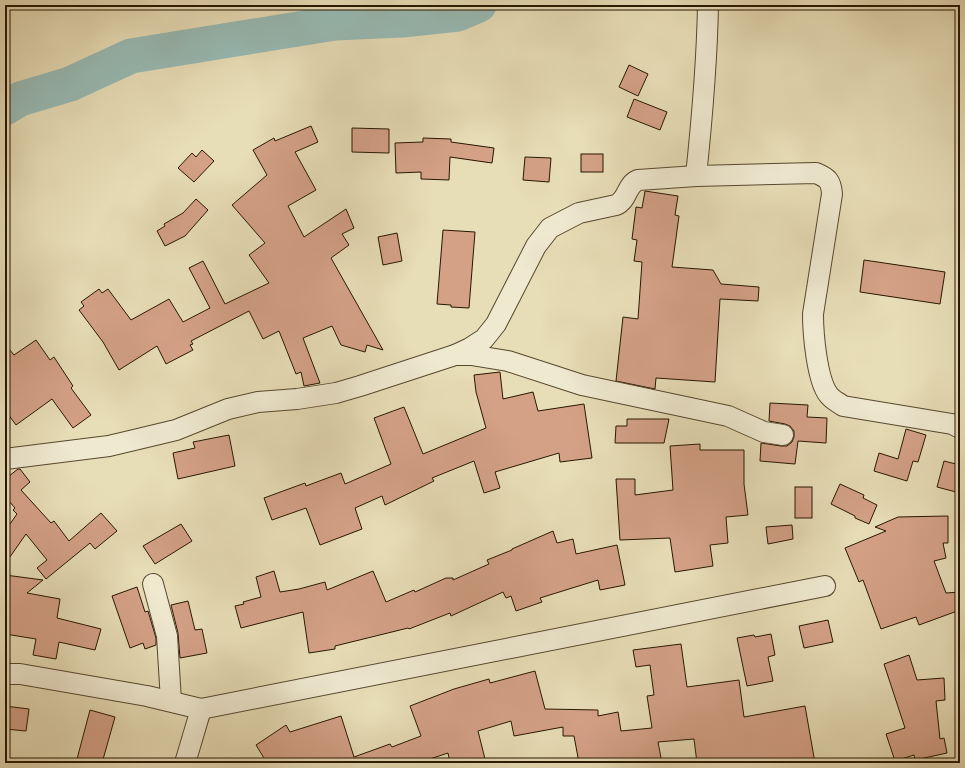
<svg xmlns="http://www.w3.org/2000/svg" width="965" height="768" font-family="Alegreya,serif">
<style>
.lines{fill:none;stroke-linecap:round;stroke-linejoin:round}
.river{stroke:#98bbb5;stroke-width:35}
.building{fill:#d4a187;stroke:#281701}
.minor-casing{stroke:#58482e;stroke-width:22}
.minor{stroke:#efe9d0;stroke-width:20}
</style>
<rect width="100%" height="100%" fill="#e7ddb7"/>
<filter id="stains"><feTurbulence type="fractalNoise" baseFrequency=".005" numOctaves="4"/><feColorMatrix values="0 0 0 0 .2 0 0 0 0 .09 0 0 0 0 .02 0 0 0 .5 -.17"/></filter>
<radialGradient id="worn" r=".72"><stop offset=".6" stop-color="#630" stop-opacity="0"/><stop offset="1" stop-color="#630" stop-opacity=".3"/></radialGradient>
<g class="lines">
<path class="river" d="M 5,108 L 20,99 L 70,84 L 131,56 L 335,23 L 402,20 L 458,14 L 479,5"/>
</g>
<g class="building">
<path d="M 629,65 L 648,74 L 638,96 L 619,87 Z"/>
<path d="M 634,99 L 667,112 L 660,130 L 627,117 Z"/>
<path d="M 311,126 L 318,142 L 295,152 L 316,190 L 288,206 L 304,237 L 346,209 L 354,228 L 342,234 L 349,245 L 331,258 L 383,350 L 367,345 L 365,352 L 341,345 L 332,326 L 303,338 L 320,383 L 304,386 L 301,372 L 296,374 L 279,331 L 263,339 L 249,311 L 191,341 L 193,344 L 190,345 L 193,350 L 166,364 L 157,346 L 119,370 L 103,342 L 79,310 L 84,306 L 81,302 L 99,289 L 102,293 L 108,289 L 131,320 L 169,299 L 183,322 L 210,308 L 189,268 L 203,261 L 225,304 L 269,283 L 249,255 L 265,243 L 232,205 L 267,175 L 253,150 L 274,138 L 275,141 Z"/>
<path d="M 352,128 L 389,129 L 389,153 L 352,152 Z"/>
<path d="M 423,138 L 451,139 L 451,142 L 494,148 L 492,163 L 450,157 L 449,180 L 421,179 L 421,172 L 396,173 L 395,143 L 423,142 Z"/>
<path d="M 202,150 L 214,161 L 194,182 L 178,168 L 192,153 L 196,157 Z"/>
<rect x="581" y="154" width="22" height="18"/>
<path d="M 525,157 L 551,158 L 549,182 L 523,180 Z"/>
<path d="M 645,191 L 678,196 L 675,215 L 679,216 L 672,267 L 713,270 L 721,284 L 759,287 L 758,301 L 720,299 L 715,382 L 656,378 L 655,389 L 616,381 L 623,317 L 638,319 L 642,262 L 634,261 L 637,240 L 632,239 L 636,207 L 642,208 Z"/>
<path d="M 196,199 L 208,210 L 185,236 L 165,246 L 157,231 L 165,226 L 164,224 L 183,213 Z"/>
<path d="M 443,230 L 475,232 L 469,308 L 451,307 L 451,305 L 437,304 Z"/>
<path d="M 397,233 L 402,261 L 383,265 L 378,237 Z"/>
<path d="M 864,260 L 945,272 L 940,304 L 860,292 Z"/>
<path d="M 36,340 L 50,360 L 54,357 L 73,386 L 71,388 L 91,415 L 73,428 L 52,399 L 16,425 L 5,410 L 5,344 L 14,355 Z"/>
<path d="M 500,372 L 503,399 L 533,392 L 538,411 L 584,404 L 592,458 L 560,462 L 559,453 L 495,472 L 500,488 L 484,493 L 474,461 L 432,478 L 434,481 L 385,505 L 382,496 L 355,508 L 362,529 L 320,545 L 306,508 L 272,520 L 264,498 L 305,483 L 306,486 L 341,473 L 345,484 L 391,464 L 374,418 L 404,407 L 423,454 L 486,428 L 476,392 L 474,375 Z"/>
<path d="M 770,403 L 808,405 L 807,417 L 827,418 L 826,443 L 798,441 L 795,464 L 760,461 L 761,443 L 781,446 L 787,446 L 792,442 L 794,437 L 794,431 L 790,426 L 785,424 L 769,421 Z"/>
<path d="M 627,419 L 669,419 L 664,443 L 615,443 L 616,426 L 627,426 Z"/>
<path d="M 906,429 L 926,435 L 918,462 L 913,461 L 907,481 L 874,471 L 879,453 L 898,459 Z"/>
<path d="M 229,435 L 235,466 L 178,479 L 173,453 L 195,448 L 193,442 Z"/>
<path d="M 700,444 L 700,450 L 744,450 L 744,484 L 748,515 L 726,517 L 728,543 L 710,545 L 713,566 L 675,572 L 670,538 L 620,540 L 616,479 L 635,479 L 635,495 L 673,490 L 670,446 Z"/>
<path d="M 944,461 L 960,465 L 960,493 L 937,487 Z"/>
<path d="M 18,469 L 20,469 L 30,482 L 21,490 L 51,523 L 54,521 L 69,541 L 101,513 L 117,531 L 95,549 L 90,543 L 46,579 L 37,568 L 47,560 L 26,534 L 5,564 L 5,531 L 17,514 L 13,510 L 15,508 L 8,500 L 5,502 L 5,472 L 9,476 Z"/>
<path d="M 840,484 L 864,495 L 863,498 L 877,505 L 869,524 L 855,518 L 855,516 L 831,504 Z"/>
<rect x="795" y="487" width="17" height="31"/>
<path d="M 948,516 L 948,543 L 943,543 L 946,558 L 934,561 L 946,593 L 960,592 L 960,610 L 919,625 L 916,617 L 881,629 L 863,580 L 859,582 L 845,548 L 886,531 L 875,527 L 898,517 Z"/>
<path d="M 181,524 L 192,541 L 155,564 L 143,546 Z"/>
<path d="M 792,525 L 793,539 L 768,544 L 766,527 Z"/>
<path d="M 553,531 L 557,543 L 573,539 L 576,554 L 617,545 L 625,585 L 600,590 L 598,580 L 540,598 L 542,602 L 516,611 L 511,596 L 506,598 L 503,592 L 451,616 L 450,613 L 409,629 L 408,628 L 335,646 L 335,649 L 309,653 L 303,612 L 241,628 L 235,606 L 244,604 L 243,602 L 261,597 L 256,577 L 274,571 L 280,592 L 299,589 L 325,582 L 327,590 L 373,571 L 386,602 L 414,590 L 415,592 L 446,578 L 453,578 L 453,580 L 489,564 L 487,560 L 512,550 L 512,549 Z"/>
<path d="M 5,575 L 43,580 L 27,593 L 60,599 L 57,618 L 101,629 L 95,650 L 59,642 L 56,659 L 33,655 L 36,639 L 5,634 Z"/>
<path d="M 137,587 L 145,612 L 148,611 L 156,638 L 156,645 L 145,649 L 143,643 L 130,648 L 112,596 Z"/>
<path d="M 188,601 L 195,630 L 202,629 L 207,653 L 180,658 L 178,633 L 171,605 Z"/>
<path d="M 828,620 L 833,642 L 804,648 L 799,626 Z"/>
<path d="M 771,634 L 775,655 L 768,657 L 773,681 L 747,686 L 737,638 L 754,635 L 755,637 Z"/>
<path d="M 681,644 L 687,687 L 739,680 L 744,717 L 805,706 L 815,763 L 697,763 L 694,739 L 658,742 L 662,763 L 579,763 L 574,736 L 563,736 L 563,727 L 514,736 L 511,721 L 478,731 L 486,763 L 450,763 L 448,753 L 418,763 L 267,763 L 256,745 L 286,725 L 290,732 L 341,716 L 354,757 L 390,744 L 392,747 L 421,736 L 410,706 L 454,689 L 489,679 L 490,683 L 535,671 L 545,709 L 598,710 L 598,716 L 618,712 L 621,731 L 652,728 L 647,696 L 654,695 L 650,665 L 636,667 L 633,650 Z"/>
<path d="M 909,655 L 917,680 L 944,678 L 945,700 L 936,701 L 940,739 L 944,738 L 947,753 L 915,760 L 914,755 L 895,761 L 886,734 L 905,728 L 884,664 Z"/>
<path d="M 5,706 L 29,709 L 26,731 L 5,729 Z"/>
<path d="M 90,710 L 115,717 L 102,763 L 93,763 L 77,759 Z"/>
</g>
<g class="lines">
<defs>
<g id="minor">
<path d="M 696,176 C 702,119 707,63 708,5"/>
<path d="M 455,355 L 471,355 L 508,361 L 582,385 L 728,416 L 764,432 L 783,435"/>
<path d="M 5,459 L 109,446 L 176,430 L 228,409 L 258,402 L 297,399 L 336,393 L 360,386 L 455,355 L 470,348 L 484,339 L 496,324 L 536,246 L 550,228 L 579,213 L 616,205 C 628,200 626,185 638,180 L 696,176 L 816,173 C 828,178 831,181 832,194 L 813,314 C 813,334 817,379 828,394 C 832,400 838,402 843,406 L 952,424 L 960,428"/>
<path d="M 153,584 L 167,636 L 171,701"/>
<path d="M 5,674 L 20,674 L 147,696 L 201,709 L 185,763"/>
<path d="M 201,709 L 825,586"/>
</g>
</defs>
<use href="#minor" class="minor-casing"/>
<use href="#minor" class="minor"/>
</g>
<rect width="965" height="768" fill="none" stroke="#e7ddb7" stroke-width="20"/>
<rect x="6" y="6" width="953" height="756" fill="none" stroke="#281701" stroke-width="2"/>
<rect x="10" y="10" width="945" height="748" fill="none" stroke="#281701"/>
<rect width="100%" height="100%" filter="url(#stains)"/>
<rect width="100%" height="100%" fill="url(#worn)"/>
</svg>
